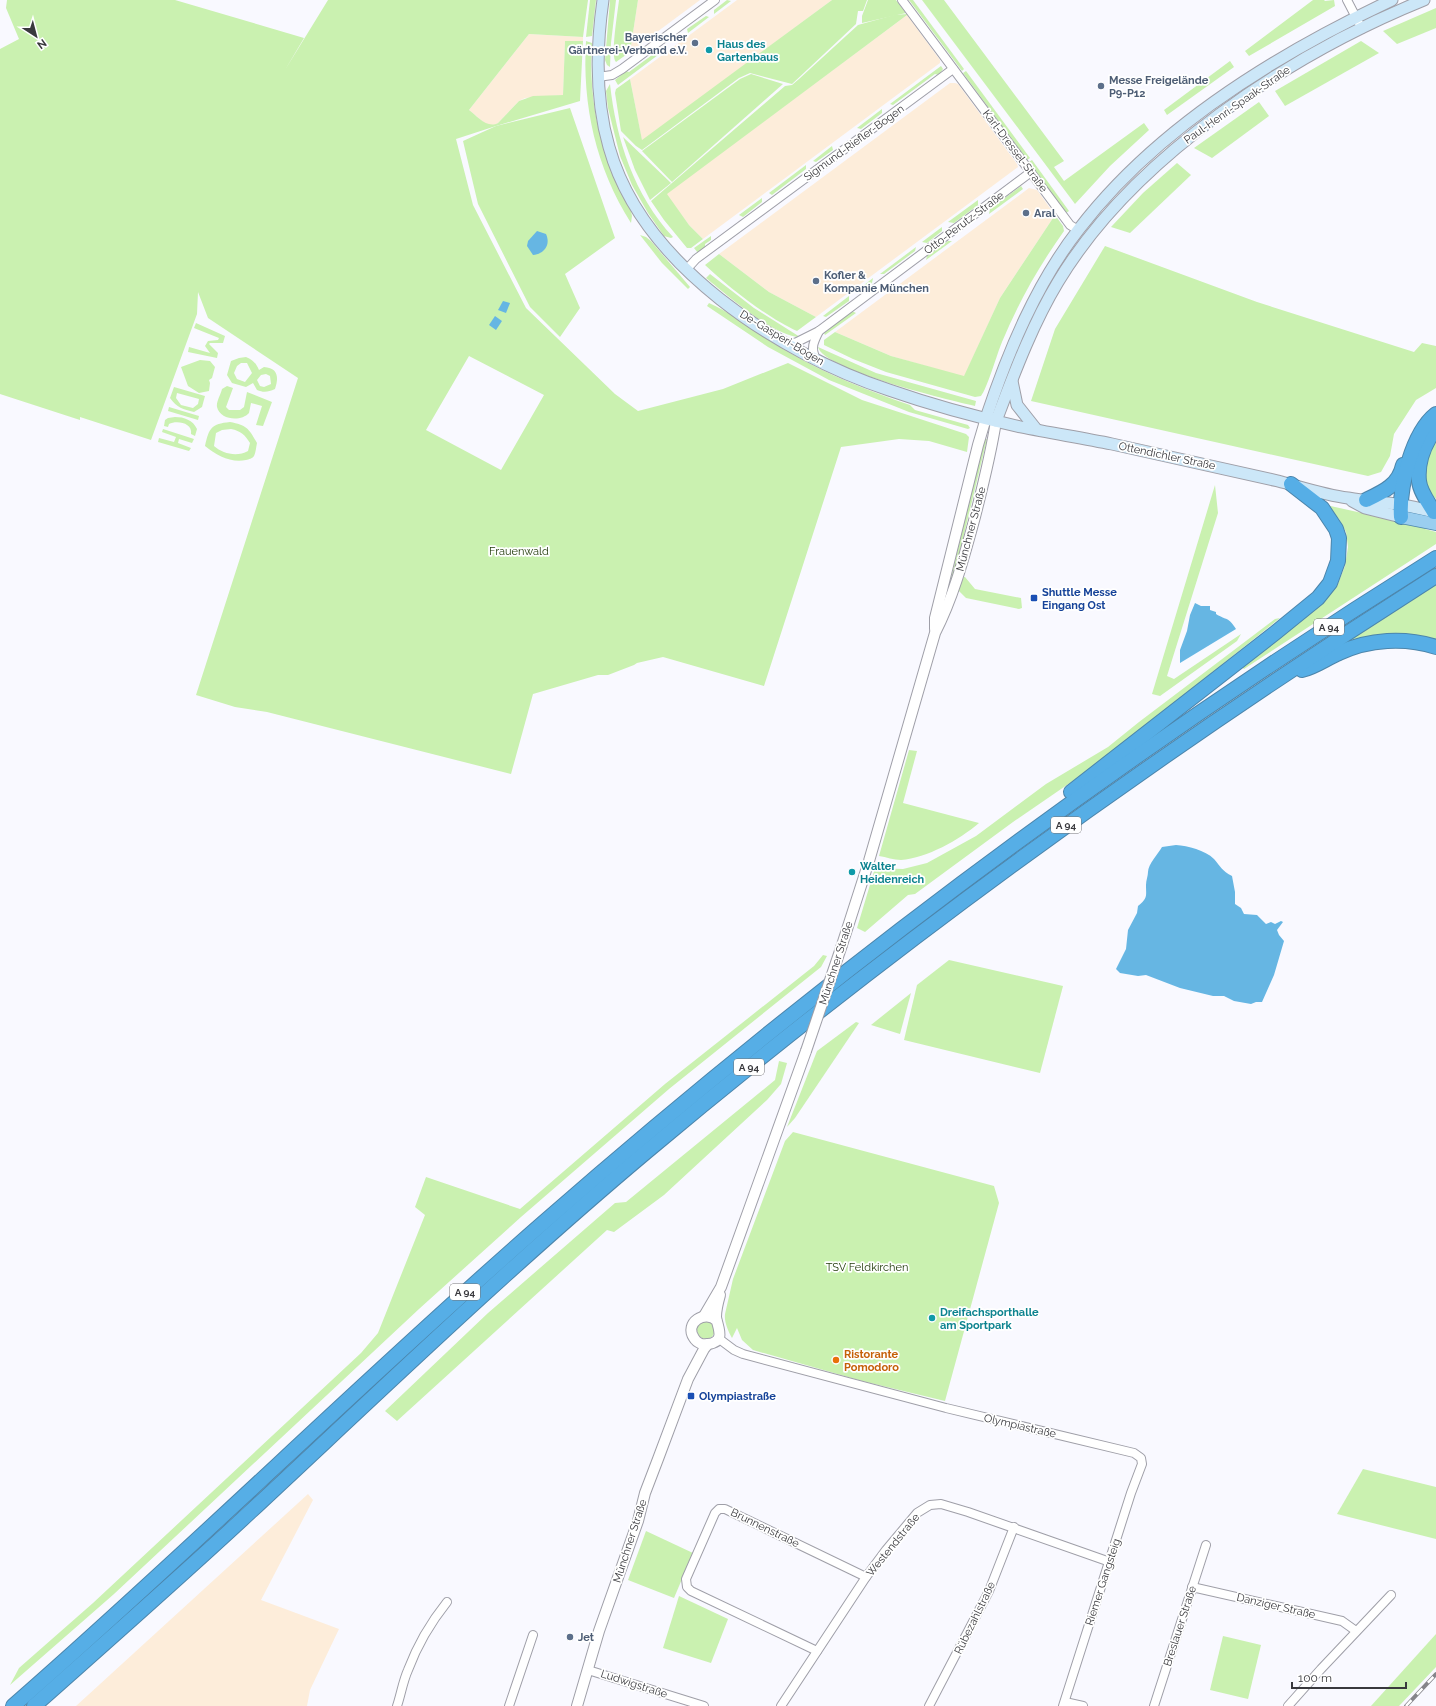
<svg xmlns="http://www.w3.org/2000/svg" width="1436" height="1706" font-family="Raleway,sans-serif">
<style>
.industrial{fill:#fdedda}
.green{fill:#caf1b0;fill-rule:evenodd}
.water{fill:#66b6e3}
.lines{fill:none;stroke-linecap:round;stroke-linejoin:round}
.minor-casing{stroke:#9f9fa8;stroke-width:10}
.tertiary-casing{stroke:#9f9fa8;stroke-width:12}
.secondary-casing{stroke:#9f9fa8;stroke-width:13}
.primary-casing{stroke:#4c85ab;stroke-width:14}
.motorway-casing{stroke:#4c85ab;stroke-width:16}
.minor{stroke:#fff;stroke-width:8}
.tertiary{stroke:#fff;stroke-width:10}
.secondary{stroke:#cce7f8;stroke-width:11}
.primary{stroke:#9acef0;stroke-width:12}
.motorway{stroke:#56aee6;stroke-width:14}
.rail-casing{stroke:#85858a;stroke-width:4}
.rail{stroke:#fff;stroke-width:2.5;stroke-dasharray:8;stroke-linecap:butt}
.tertiary-bridge-casing{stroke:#9f9fa8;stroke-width:12;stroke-linecap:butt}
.tertiary-bridge{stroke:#fff;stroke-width:10}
.service-dot{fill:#5c6f8a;stroke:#fff;stroke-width:1.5}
.culture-dot{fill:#0f9aa8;stroke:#fff;stroke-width:1.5}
.transit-dot{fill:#1a4fb4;stroke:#fff;stroke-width:1.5}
.food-dot{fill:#e8710a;stroke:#fff;stroke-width:1.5}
.labels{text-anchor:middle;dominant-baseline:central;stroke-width:3.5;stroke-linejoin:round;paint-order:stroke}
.shield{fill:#fff;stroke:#747477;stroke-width:1}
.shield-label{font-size:10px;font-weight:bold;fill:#39393d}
.service-label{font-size:11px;font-weight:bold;fill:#4e5e75;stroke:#fff;text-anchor:start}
.culture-label{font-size:11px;font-weight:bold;fill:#0d838f;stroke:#fff;text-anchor:start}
.street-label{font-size:11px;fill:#39393d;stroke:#fff}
.park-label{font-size:11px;fill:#223b0b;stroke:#fff}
.transit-label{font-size:11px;font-weight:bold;fill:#164399;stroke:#fff;text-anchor:start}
.food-label{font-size:11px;font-weight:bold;fill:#c56008;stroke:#fff;text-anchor:start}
</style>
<rect width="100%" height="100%" fill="#f9f9ff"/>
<g class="industrial">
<path d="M 638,0 L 700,0 L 630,52 Z"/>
<path d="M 737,0 L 832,0 L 642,141 L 630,79 Z"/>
<path d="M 907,15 L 940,60 L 940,63 L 703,239 L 689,225 L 666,194 Z"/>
<path d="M 529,34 L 583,37 L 583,41 L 565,41 L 563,95 L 525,98 L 519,101 L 498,123 L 493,126 L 488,126 L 469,110 Z"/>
<path d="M 950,83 L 955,83 L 958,84 L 1017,164 L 1018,167 L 816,317 L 769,292 L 719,254 Z"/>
<path d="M 1029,188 L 1037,190 L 1055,215 L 1000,298 L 964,377 L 891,356 L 835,332 Z"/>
<path d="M 308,1494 L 313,1500 L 261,1600 L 339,1629 L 310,1690 L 307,1706 L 76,1706 Z"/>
</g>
<g class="green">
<path d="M 7,0 L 175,0 L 304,38 L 285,70 L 328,0 L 588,0 L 583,37 L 529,34 L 469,110 C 477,116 487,129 498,123 L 519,101 L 533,96 L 563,95 L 565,41 L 583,41 L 580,101 L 496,126 L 456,139 L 473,205 L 526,308 L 615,394 L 638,411 L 723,389 L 788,363 L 862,400 L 966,434 L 969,437 L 967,452 L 929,441 L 899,439 L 841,447 L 764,686 L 663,657 L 637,663 L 634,665 L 608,675 L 598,675 L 533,694 L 511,774 L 267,712 L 235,707 L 196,695 L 298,378 L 208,318 L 198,292 L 197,314 L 151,440 L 80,417 L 80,420 L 0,394 L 0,49 L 19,39 L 6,8 ZM 469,356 L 544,395 L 501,470 L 426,430 Z"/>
<path d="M 590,0 L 596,0 L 592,36 L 586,37 Z"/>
<path d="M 610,0 L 616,0 L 611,43 L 610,67 L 607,65 L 605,60 Z"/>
<path d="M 619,0 L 638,0 L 630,52 L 616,62 C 610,57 618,10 619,0 Z"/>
<path d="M 727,0 L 731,1 L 714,14 L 714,10 Z"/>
<path d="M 832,0 L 867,0 L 863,11 L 858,11 L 856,24 L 792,84 L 750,73 L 739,78 L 642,150 L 636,146 L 621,131 L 615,93 L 616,89 L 630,79 L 642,140 Z"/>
<path d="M 868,0 L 896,0 L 906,13 L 862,23 L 862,16 Z"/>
<path d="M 909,0 L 913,0 L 964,69 L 962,71 Z"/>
<path d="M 922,0 L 944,0 L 1064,161 L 1054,167 L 1064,181 L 1144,123 L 1149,130 L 1110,166 L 1075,204 Z"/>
<path d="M 1313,0 L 1324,0 L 1325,1 L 1334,0 L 1335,6 L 1249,56 L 1245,51 Z"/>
<path d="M 1436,8 L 1436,28 L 1397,44 L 1383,31 Z"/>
<path d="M 907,14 L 907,15 L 667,194 L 689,225 L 703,239 L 691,248 L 687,248 L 664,220 L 651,201 L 785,86 L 792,85 L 799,79 L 858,25 L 894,15 Z"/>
<path d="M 706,16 L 709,17 L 688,33 L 687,29 Z"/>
<path d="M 586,41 L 592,43 C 588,102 601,160 631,211 L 632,216 L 631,223 C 596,168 582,105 586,41 Z"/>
<path d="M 1361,41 L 1379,53 L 1285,106 L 1275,91 Z"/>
<path d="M 663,47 L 666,49 L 618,85 L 615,80 L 626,71 L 629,72 Z"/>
<path d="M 1230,61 L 1234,67 L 1167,115 L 1164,110 Z"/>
<path d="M 941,66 L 943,69 L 939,75 L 935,74 L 893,105 L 890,104 Z"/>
<path d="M 966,71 L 1030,158 L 1027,160 L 963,73 Z"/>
<path d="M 751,74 L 783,84 L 672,182 L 642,151 L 740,79 Z"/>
<path d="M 610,84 C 616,139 634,195 673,237 L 671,238 L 664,236 L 648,213 L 632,185 L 620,156 L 608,108 L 606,91 Z"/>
<path d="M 1259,102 L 1269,116 L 1212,158 L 1194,148 Z"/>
<path d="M 570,108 L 615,238 L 565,274 L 580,308 L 560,337 L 530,307 L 478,204 L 463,141 L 496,126 Z"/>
<path d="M 882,109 L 882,113 L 861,129 L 857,128 Z"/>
<path d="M 623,137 L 671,183 L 650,200 L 635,170 Z"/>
<path d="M 832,146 L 833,150 L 816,162 L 813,161 Z"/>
<path d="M 1032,160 L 1069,211 L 1066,213 L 1029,162 Z"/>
<path d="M 1177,163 L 1191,175 L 1130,233 L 1111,227 L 1143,193 Z"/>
<path d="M 806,165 L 806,169 L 772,195 L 769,193 Z"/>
<path d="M 1021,186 L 1023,189 L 989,214 L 990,209 Z"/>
<path d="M 762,198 L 762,202 L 743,217 L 739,215 Z"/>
<path d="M 978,200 L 978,205 L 954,223 L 948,222 Z"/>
<path d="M 1055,215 L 1063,226 L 1064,231 C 1039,266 1018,303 1002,342 C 997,354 987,389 981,396 L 975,397 L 886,372 L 853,359 L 824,345 L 824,340 L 835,332 L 891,356 L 964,376 L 1000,298 Z"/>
<path d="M 942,227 L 942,231 L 927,243 L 922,242 Z"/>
<path d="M 640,235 L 646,237 L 651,241 L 690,287 L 688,289 L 662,263 Z"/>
<path d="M 711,236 L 711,240 L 705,244 L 705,248 L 698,253 L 694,248 Z"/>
<path d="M 948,241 L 952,241 L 926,260 L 927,256 Z"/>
<path d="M 1105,246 L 1257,302 L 1414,352 L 1422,343 L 1436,346 L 1436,388 L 1416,400 L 1394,434 L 1390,456 L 1381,472 L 1368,476 L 1031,401 L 1055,329 Z"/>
<path d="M 916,247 L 915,251 L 884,274 L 880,274 Z"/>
<path d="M 719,254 L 769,292 L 816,317 L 797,331 C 769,319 727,286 705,265 Z"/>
<path d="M 710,274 L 754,308 L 800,337 C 773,336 727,295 706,278 Z"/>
<path d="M 873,278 L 872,283 L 859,293 L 854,293 Z"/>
<path d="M 849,296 L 849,301 L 826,317 L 823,316 Z"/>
<path d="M 709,303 C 738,316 762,338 790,353 C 828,375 869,391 910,405 L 915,410 L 968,425 L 970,428 L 968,429 L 909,412 L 829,380 L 768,347 L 707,306 Z"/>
<path d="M 852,311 L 856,313 L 825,335 L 824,333 Z"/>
<path d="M 196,323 L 225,336 L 223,343 L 210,343 L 209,344 L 218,353 L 217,358 L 188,352 L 189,347 L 210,353 L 205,346 L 208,341 L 218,340 L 219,338 L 194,328 Z"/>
<path d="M 818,347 L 876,373 L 976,401 L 975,406 C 949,400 824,370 818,347 Z"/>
<path d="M 246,357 C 253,360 256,363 259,370 L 264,367 C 278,368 279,377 275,389 C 268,392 264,393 257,390 L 253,383 L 246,387 L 232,383 L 227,375 L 231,361 L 239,358 ZM 241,363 L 247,363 L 252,373 L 245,382 L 237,379 L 234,373 L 237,366 ZM 266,374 L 270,376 L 271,384 L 264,387 L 260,386 L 257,380 L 261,375 Z"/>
<path d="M 200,360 L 210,361 L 215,367 L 212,378 L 209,380 L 210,383 L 209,391 L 199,393 L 188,386 L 181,367 Z"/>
<path d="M 227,386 L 233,388 L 226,407 L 229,410 L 240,410 L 244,407 L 247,392 L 272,402 L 263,426 L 256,425 L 262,406 L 251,403 L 249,413 C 241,422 220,420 217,407 C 216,402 221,394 222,389 Z"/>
<path d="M 174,387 L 205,396 L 202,407 L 194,412 C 183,409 177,408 170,398 ZM 177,393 L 199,399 L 198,404 L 193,408 L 181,405 L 176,398 Z"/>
<path d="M 169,407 L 199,416 L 198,420 L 168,411 Z"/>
<path d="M 175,417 C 184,417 193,420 197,429 L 195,436 L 191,434 C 193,423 177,420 169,424 L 168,427 L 164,426 L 165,420 L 168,418 Z"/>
<path d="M 230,422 C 247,425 249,429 257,443 C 256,447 256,452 254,456 C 252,459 249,459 246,460 C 231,463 217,456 205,446 C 209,428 211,424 230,422 ZM 231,429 C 241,431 245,435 250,443 L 248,451 C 237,457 223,454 214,446 L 216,433 L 222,430 Z"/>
<path d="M 163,429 L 194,439 L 192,443 L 179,439 L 178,443 L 191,448 L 189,451 L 158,442 L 159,438 L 174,442 L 176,437 L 162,432 Z"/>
<path d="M 984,439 L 987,439 L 953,580 L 952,583 L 950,582 Z"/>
<path d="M 1436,439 L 1436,499 C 1417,479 1425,461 1436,439 Z"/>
<path d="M 1215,485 L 1218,513 L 1167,676 L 1174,679 L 1241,634 L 1237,641 L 1160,696 L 1152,694 Z"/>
<path d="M 1326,505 L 1425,527 L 1425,529 L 1436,532 L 1436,544 L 1244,669 L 1241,666 L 1320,606 L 1337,586 L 1345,566 L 1348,547 L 1346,532 L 1339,519 Z"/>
<path d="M 964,577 L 965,577 L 975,589 L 1021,598 L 1022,608 L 1019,609 L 966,598 L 957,589 Z"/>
<path d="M 1436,584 L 1436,643 L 1339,647 Z"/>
<path d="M 1280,618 L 1096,765 L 1013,822 L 915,894 L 908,895 L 865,932 L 857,928 L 875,868 L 903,869 L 927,863 L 976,836 L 1046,784 L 1108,747 L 1139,722 L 1275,619 Z"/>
<path d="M 909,750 L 917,751 L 903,803 L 979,823 C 959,840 927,858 901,860 C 894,860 886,857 879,856 Z"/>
<path d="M 823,955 L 827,956 L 821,967 L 669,1089 L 521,1217 L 419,1309 L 114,1594 L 10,1685 L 19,1668 L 93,1603 L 361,1353 L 378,1333 L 425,1215 L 415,1207 L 426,1177 L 520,1209 L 665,1084 L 814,966 Z"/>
<path d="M 949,960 L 1063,986 L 1040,1073 L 904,1040 L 917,985 Z"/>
<path d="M 911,993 L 900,1034 L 871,1025 Z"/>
<path d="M 856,1022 L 859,1023 L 795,1118 L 787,1127 L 817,1051 Z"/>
<path d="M 779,1061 L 787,1063 L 781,1084 L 767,1100 L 664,1195 L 614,1232 L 607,1230 L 397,1421 L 385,1411 L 488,1313 L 615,1203 L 626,1202 L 775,1080 Z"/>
<path d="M 793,1132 L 994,1186 L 999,1203 L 945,1401 L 862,1381 L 753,1350 L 742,1340 L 737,1328 L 732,1338 C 728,1331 724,1322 725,1314 L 733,1279 L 785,1141 Z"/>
<circle cx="706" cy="1330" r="9"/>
<path d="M 1363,1469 L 1436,1487 L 1436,1539 L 1337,1514 Z"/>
<path d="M 646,1531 L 693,1553 L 674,1598 L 628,1580 Z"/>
<path d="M 679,1596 L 728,1619 L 711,1663 L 663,1648 Z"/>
<path d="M 1436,1634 L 1436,1667 L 1399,1706 L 1371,1706 Z"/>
<path d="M 1223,1636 L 1261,1645 L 1248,1699 L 1210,1690 Z"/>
</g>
<g class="water">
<path d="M 537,231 L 546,234 C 551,245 544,254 533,255 L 527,246 L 528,241 Z"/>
<path d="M 503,301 L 510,303 L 506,313 L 498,310 Z"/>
<path d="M 495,316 L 502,321 L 496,330 L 489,325 Z"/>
<path d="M 1195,603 L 1201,606 L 1210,606 L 1210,610 L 1216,612 L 1216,614 C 1227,621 1228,616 1236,629 L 1180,663 L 1180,650 L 1187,631 L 1190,615 Z"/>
<path d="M 1176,845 C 1188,846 1205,850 1214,859 C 1221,867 1221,870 1232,876 L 1235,892 L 1235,904 L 1241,908 L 1244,914 L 1257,915 L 1266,924 L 1271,922 L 1275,924 L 1281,921 L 1283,922 L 1277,930 L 1279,935 L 1284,941 L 1274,975 L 1262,1002 L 1256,1002 L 1251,1004 L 1234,1001 L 1224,996 L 1213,996 L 1180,988 L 1146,975 L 1138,976 L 1120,973 L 1116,969 L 1126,949 L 1128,930 L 1137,913 L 1138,906 C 1148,898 1146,896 1146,885 C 1146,880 1148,876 1148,872 C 1148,864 1158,854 1162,847 Z"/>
</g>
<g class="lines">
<defs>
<g id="minor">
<path d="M 902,0 L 1070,225 L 1078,230"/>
<path d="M 1347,0 L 1362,29"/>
<path d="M 598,77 L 612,75 L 622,69 L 715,0"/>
<path d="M 686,270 L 696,259 L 953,69"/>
<path d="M 788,345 L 797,342 L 819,331 L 1031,172"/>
<path d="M 816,359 C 810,348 814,341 819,331"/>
<path d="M 718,1338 L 734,1350 L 743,1354 L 946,1408 L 1134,1453 L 1141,1458 L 1142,1464 L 1131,1493 L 1063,1706"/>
<path d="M 1192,1587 L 1342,1621 L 1356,1631"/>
<path d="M 817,1651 L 691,1591 L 687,1587 L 686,1579 L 715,1513 L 719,1509 L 725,1509 L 866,1577"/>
<path d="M 588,1670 L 704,1706"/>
<path d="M 1065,1702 L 1083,1706"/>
<path d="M 397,1706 C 401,1694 403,1681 408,1670 C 417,1646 431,1622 447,1602"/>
<path d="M 509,1706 L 533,1635"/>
<path d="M 781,1706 L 866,1577 L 886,1550 L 917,1513 L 930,1505 L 941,1504 L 968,1512 L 1110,1562"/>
<path d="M 929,1706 L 989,1591 L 1014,1527"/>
<path d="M 1154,1706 L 1206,1545"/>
<path d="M 1288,1706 L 1321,1669 L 1391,1595"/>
</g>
<g id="tertiary">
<path d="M 935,629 L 935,618 L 978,445 L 986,418"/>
<path d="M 842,945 L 869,861 L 935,633 C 954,596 964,557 975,517 C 983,485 991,454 996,421"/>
<path d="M 704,1316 L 721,1287 L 806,1051"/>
<path d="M 717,1321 C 705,1309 684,1323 694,1338 C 697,1343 703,1345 708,1344 C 727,1342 717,1326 716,1317 C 716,1310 718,1302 720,1295"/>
<path d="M 577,1706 L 599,1631 L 638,1521 L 645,1493 L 658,1459 L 688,1379 L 704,1349 L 708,1344"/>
</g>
<g id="secondary">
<path d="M 603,0 C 596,49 595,99 609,147 C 642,265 778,353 889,390 C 932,405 976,417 1021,427 C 1051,433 1082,438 1112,444 C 1168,456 1223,469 1278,481 C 1301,487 1324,495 1348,498 C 1364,501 1381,502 1397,504 C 1409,506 1422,509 1434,512"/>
<path d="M 1012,381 L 1017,405 L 1036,429"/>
<path d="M 986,418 C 1008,352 1036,284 1079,229 C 1157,127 1277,54 1392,0"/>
<path d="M 996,421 C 1014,374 1032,325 1058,282 C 1133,157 1291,54 1424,0"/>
<path d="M 1352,501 L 1365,508 L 1401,517"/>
</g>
<path id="primary" d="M 1401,517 L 1436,524"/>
<g id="motorway">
<path d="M 1366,500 C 1383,492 1399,485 1403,465"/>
<path d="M 1434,512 C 1429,503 1420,492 1419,481 C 1417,462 1425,443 1436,428"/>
<path d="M 1401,517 C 1399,487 1412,433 1436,414"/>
<path d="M 1302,670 C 1315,667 1327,658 1339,653 C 1369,639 1405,637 1436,647"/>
<path d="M 1071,792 L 1275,633 L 1318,598 L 1330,583 L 1338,561 L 1339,538 L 1336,529 L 1322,508 L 1291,484"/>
<path d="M 13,1706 C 193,1549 363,1380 543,1223 C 823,978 1121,755 1436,558"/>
<path d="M 34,1706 C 106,1642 179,1578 250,1512 C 380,1391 509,1267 646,1152 C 896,942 1161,751 1436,576"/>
</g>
</defs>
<use href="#minor" class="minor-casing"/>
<use href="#tertiary" class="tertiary-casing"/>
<use href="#secondary" class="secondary-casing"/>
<use href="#primary" class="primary-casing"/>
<use href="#motorway" class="motorway-casing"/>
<use href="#minor" class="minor"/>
<use href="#tertiary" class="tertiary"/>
<use href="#secondary" class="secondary"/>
<use href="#primary" class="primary"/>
<use href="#motorway" class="motorway"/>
<defs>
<path id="rail" d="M 1406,1706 L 1436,1674"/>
</defs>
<use href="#rail" class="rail-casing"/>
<use href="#rail" class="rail"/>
<defs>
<path id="tertiary-bridge" d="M 806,1051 L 842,945"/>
</defs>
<use href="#tertiary-bridge" class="tertiary-bridge-casing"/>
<use href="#tertiary-bridge" class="tertiary-bridge"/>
</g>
<g class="service-dot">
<circle cx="695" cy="43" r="4"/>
<circle cx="1101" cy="86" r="4"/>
<circle cx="1026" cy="213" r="4"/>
<circle cx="816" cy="281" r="4"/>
<circle cx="570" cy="1637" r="4"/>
</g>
<g class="culture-dot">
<circle cx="709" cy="50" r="4"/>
<circle cx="852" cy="872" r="4"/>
<circle cx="932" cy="1318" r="4"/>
</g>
<g class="transit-dot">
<rect x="1030" y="594" width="8" height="8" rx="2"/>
<rect x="687" y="1392" width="8" height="8" rx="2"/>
</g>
<circle class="food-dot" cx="836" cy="1360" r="4"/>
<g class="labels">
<g class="shield">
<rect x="1314" y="619" width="30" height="16" rx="3"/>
<rect x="1051" y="817" width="30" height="16" rx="3"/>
<rect x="734" y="1059" width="30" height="16" rx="3"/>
<rect x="450" y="1284" width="30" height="16" rx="3"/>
</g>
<g class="shield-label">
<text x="1329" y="627">A 94</text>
<text x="1066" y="825">A 94</text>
<text x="749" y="1067">A 94</text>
<text x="465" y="1292">A 94</text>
</g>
<g class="service-label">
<text x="687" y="37" text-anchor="end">Bayerischer<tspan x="687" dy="13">Gärtnerei-Verband e.V.</tspan></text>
<text x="1109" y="80">Messe Freigelände<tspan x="1109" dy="13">P9-P12</tspan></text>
<text x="1034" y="213">Aral</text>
<text x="824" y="275">Kofler &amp;<tspan x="824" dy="13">Kompanie München</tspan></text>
<text x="578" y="1637">Jet</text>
</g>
<g class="culture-label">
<text x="717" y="44">Haus des<tspan x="717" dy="13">Gartenbaus</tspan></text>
<text x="860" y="866">Walter<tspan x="860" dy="13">Heidenreich</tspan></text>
<text x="940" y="1312">Dreifachsporthalle<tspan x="940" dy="13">am Sportpark</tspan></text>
</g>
<g class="street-label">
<text transform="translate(1237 105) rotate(-35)">Paul-Henri-Spaak-Straße</text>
<text transform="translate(854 143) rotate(-36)">Sigmund-Riefler-Bogen</text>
<text transform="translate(1015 151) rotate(53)">Karl-Dressel-Straße</text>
<text transform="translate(964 223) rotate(-37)">Otto-Perutz-Straße</text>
<text transform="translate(782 338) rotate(31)">De-Gasperi-Bogen</text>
<text transform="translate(1167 456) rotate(12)">Ottendichler Straße</text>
<text transform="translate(971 529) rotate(-75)">Münchner Straße</text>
<text transform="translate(836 963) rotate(-72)">Münchner Straße</text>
<text transform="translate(1020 1426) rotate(13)">Olympiastraße</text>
<text transform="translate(765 1528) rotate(26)">Brunnenstraße</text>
<text transform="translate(630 1541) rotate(-72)">Münchner Straße</text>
<text transform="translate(893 1545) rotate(-51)">Westendstraße</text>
<text transform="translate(1103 1582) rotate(-72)">Riemer Gangsteig</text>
<text transform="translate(1276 1606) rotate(13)">Danziger Straße</text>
<text transform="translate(975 1618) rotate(-64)">Rübezahlstraße</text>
<text transform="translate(1180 1626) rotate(-72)">Breslauer Straße</text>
<text transform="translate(634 1684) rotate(18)">Ludwigstraße</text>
</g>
<g class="park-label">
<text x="519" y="551">Frauenwald</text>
<text x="867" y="1267">TSV Feldkirchen</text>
</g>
<g class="transit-label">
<text x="1042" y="592">Shuttle Messe<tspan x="1042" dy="13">Eingang Ost</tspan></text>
<text x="699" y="1396">Olympiastraße</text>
</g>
<g class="food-label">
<text x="844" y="1354">Ristorante<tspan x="844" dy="13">Pomodoro</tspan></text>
</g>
</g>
<g transform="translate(36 36) rotate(144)" stroke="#ffffff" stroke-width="3" paint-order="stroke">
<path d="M0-3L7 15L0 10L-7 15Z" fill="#39393d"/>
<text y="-6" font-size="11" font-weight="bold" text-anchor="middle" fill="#39393d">N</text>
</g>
<path d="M1292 1682v6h114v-6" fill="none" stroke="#39393d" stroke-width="2"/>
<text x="1298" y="1682" font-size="12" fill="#39393d" stroke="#ffffff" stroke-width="3" paint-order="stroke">100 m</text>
</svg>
